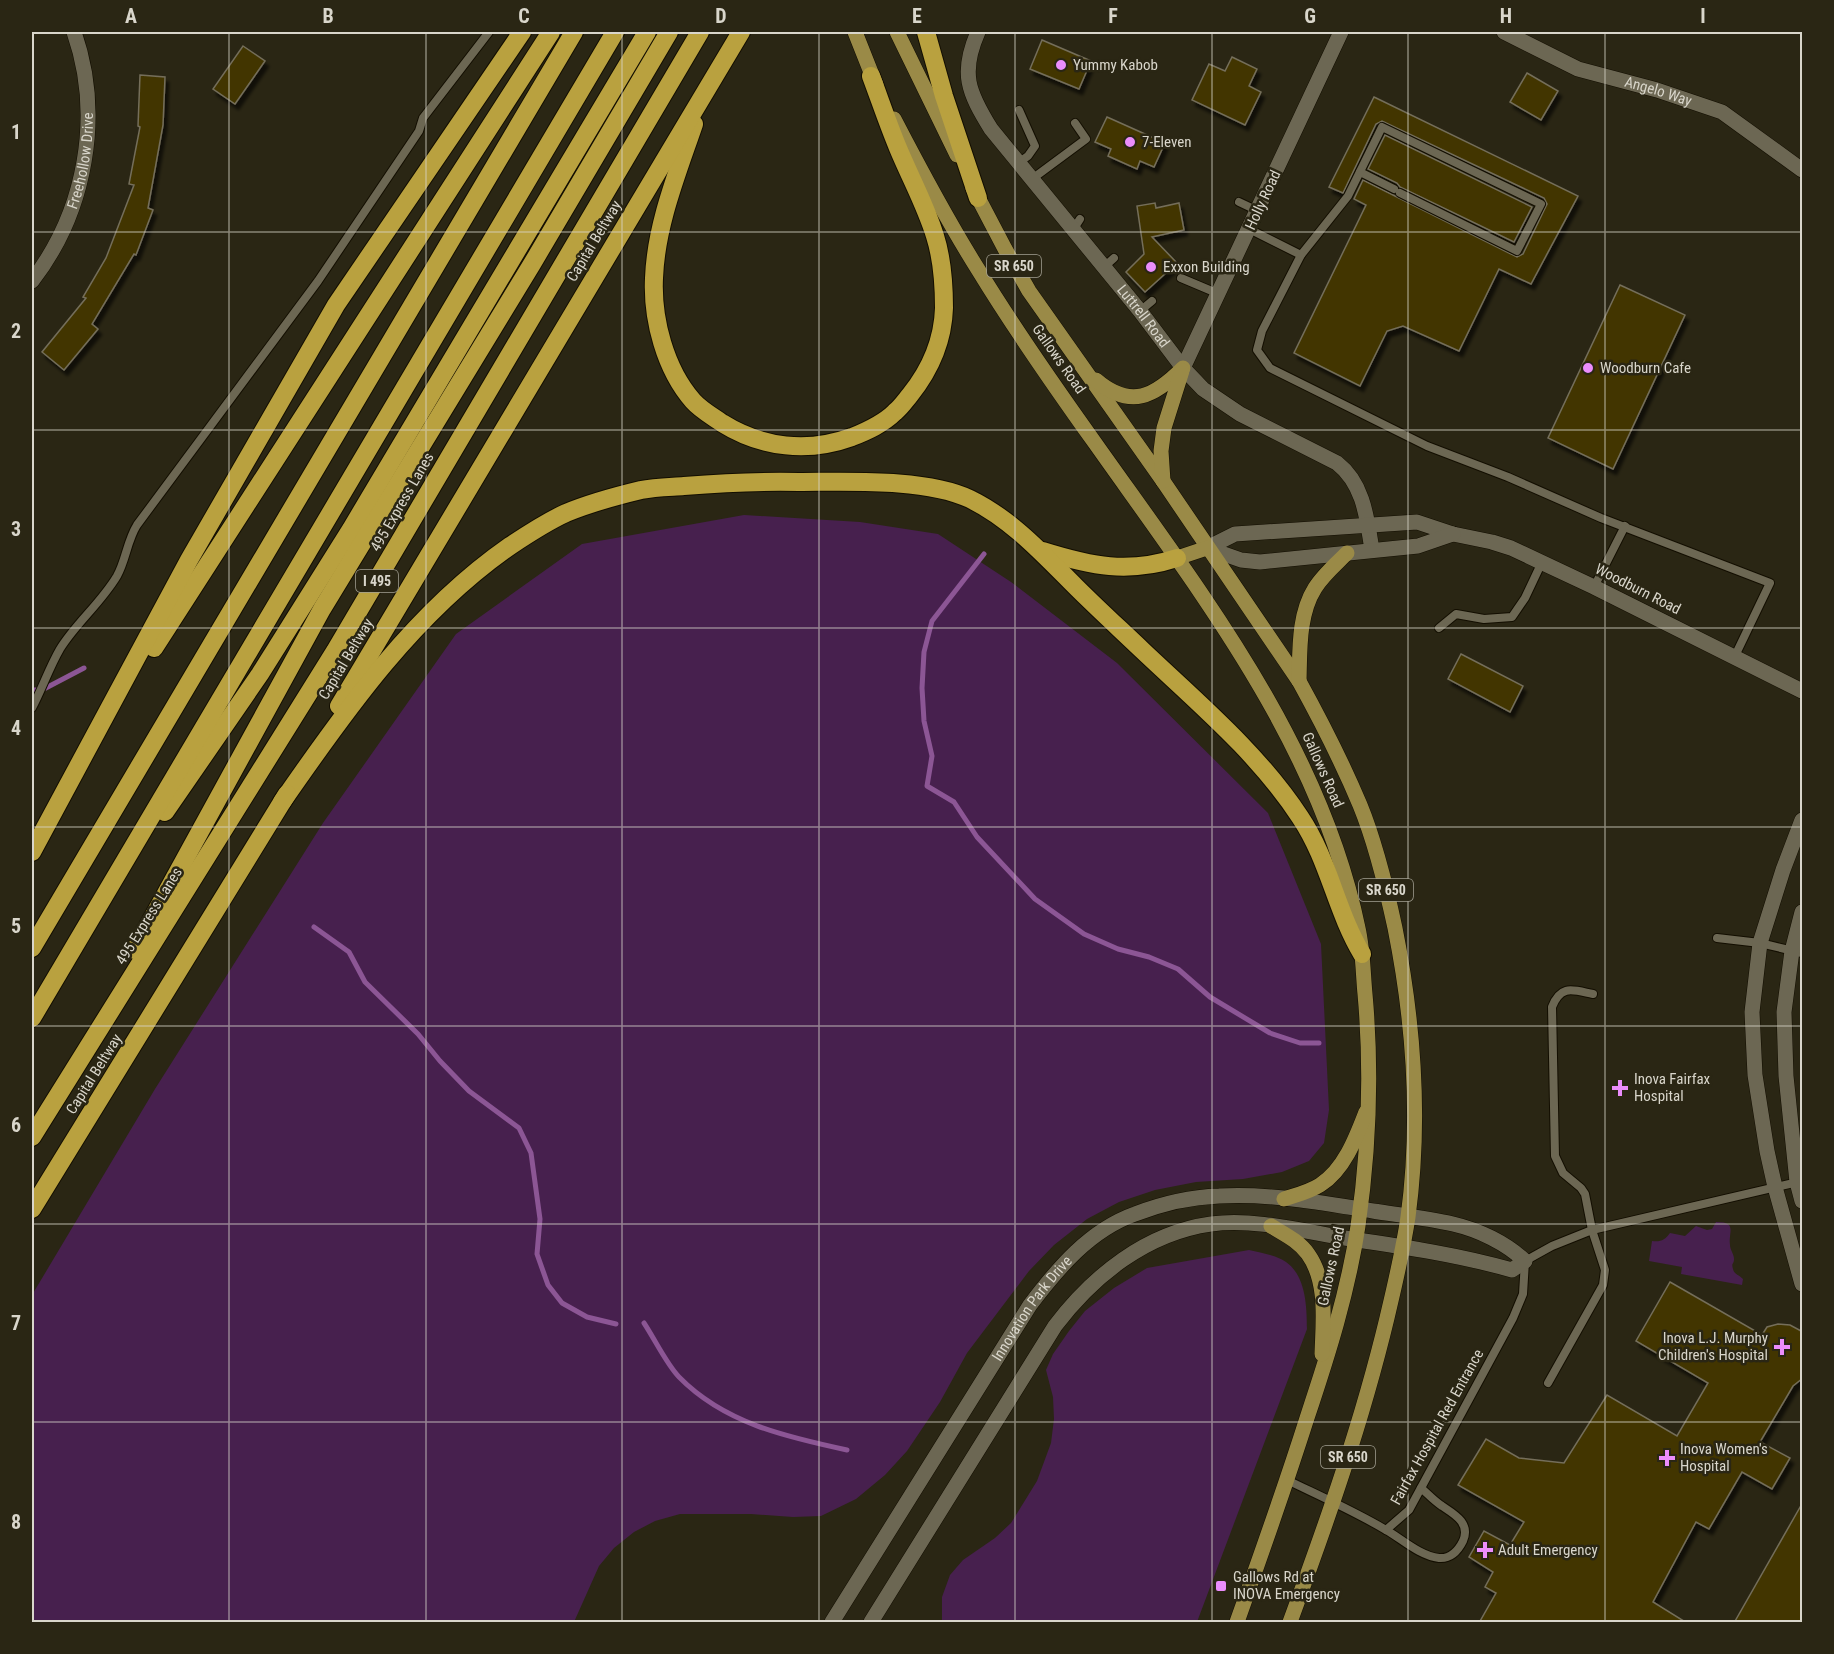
<svg xmlns="http://www.w3.org/2000/svg" width="1834" height="1654" font-family="'Roboto Condensed',sans-serif">
<style>
.green{fill:#47204e}
.lines{fill:none;stroke-linecap:round;stroke-linejoin:round}
.stream{stroke:#8c5695;stroke-width:5}
.building{fill:#423600;stroke:#746e5a;stroke-width:1.5;filter:url(#shadow)}
.lane-casing{stroke:#130e01;stroke-width:10}
.street-casing{stroke:#130e01;stroke-width:16}
.secondary-casing{stroke:#130e01;stroke-width:16}
.primary-casing{stroke:#130e01;stroke-width:16}
.highway-casing{stroke:#130e01;stroke-width:20}
.lane{stroke:#6c6753;stroke-width:8}
.street{stroke:#6c6753;stroke-width:15}
.secondary{stroke:#6c6753;stroke-width:15}
.primary{stroke:#9a8a47;stroke-width:15}
.highway{stroke:#b9a13f;stroke-width:18}
.grid{fill:none;stroke:#d9d6cb;stroke-width:1.5;stroke-opacity:0.55}
.poi-dot{fill:#eb8dfc;stroke:#2a2614;stroke-width:2}
.labels{text-anchor:middle;dominant-baseline:central;stroke-width:5;stroke-linejoin:round;paint-order:stroke}
.shield{fill:#2a2614;stroke:#a4a194;stroke-width:1.5}
.shield-label{font-size:14px;font-weight:bold;fill:#d9d6cb}
.poi-label{font-size:15px;fill:#d9d6cb;stroke:#2a2614;text-anchor:start}
.street-label{font-size:15px;fill:#d9d6cb;stroke:#2a2614}
.neatline{fill:none;stroke:#d9d6cb;stroke-width:2}
.grid-label{font-size:20px;text-anchor:middle;font-weight:bold;fill:#d9d6cb}
</style>
<defs>
<filter id="shadow"><feDropShadow dx="3.5" dy="5.5" stdDeviation="1.5" flood-color="#0009"/></filter>
</defs>
<rect width="100%" height="100%" fill="#2a2614"/>
<g class="green">
<path d="M 744,515 L 860,522 L 938,534 L 1011,582 L 1117,663 L 1268,813 L 1321,944 L 1329,1110 L 1324,1143 L 1309,1161 L 1282,1172 L 1243,1179 L 1196,1182 L 1155,1190 L 1119,1202 L 1087,1219 L 1054,1245 L 1029,1271 L 967,1353 L 940,1402 L 907,1451 L 885,1475 L 856,1499 L 821,1516 L 793,1517 L 751,1514 L 680,1514 L 655,1521 L 634,1532 L 614,1548 L 599,1566 L 574,1622 L 32,1622 L 32,1295 L 155,1089 L 323,823 L 456,634 L 582,544 Z"/>
<path d="M 1716,1222 C 1738,1222 1728,1232 1730,1245 C 1730,1250 1734,1254 1734,1259 C 1734,1265 1731,1262 1733,1269 C 1734,1274 1739,1275 1743,1279 L 1742,1285 L 1681,1274 L 1682,1267 L 1649,1261 L 1652,1241 C 1661,1242 1665,1240 1670,1233 L 1685,1236 L 1696,1226 L 1707,1230 L 1712,1229 Z"/>
<path d="M 1249,1250 C 1261,1253 1276,1255 1286,1262 C 1306,1276 1307,1307 1307,1329 L 1197,1622 L 942,1622 L 942,1597 L 950,1575 L 963,1560 L 995,1538 L 1011,1523 L 1037,1481 L 1051,1443 L 1054,1419 L 1053,1397 L 1046,1370 L 1053,1354 L 1069,1331 L 1085,1311 L 1114,1288 L 1147,1268 Z"/>
</g>
<g class="lines">
<g class="stream">
<path d="M 984,554 L 932,621 L 924,652 L 922,688 L 924,721 L 932,756 L 927,786 L 954,802 L 977,837 L 1035,899 L 1084,934 L 1118,949 L 1149,957 L 1178,969 L 1210,997 L 1270,1033 L 1300,1043 L 1319,1043"/>
<path d="M 32,690 L 42,690 L 84,668"/>
<path d="M 314,927 L 349,952 L 365,982 L 418,1034 L 440,1061 L 469,1091 L 519,1128 L 531,1153 L 540,1219 L 537,1254 L 548,1285 L 562,1303 L 587,1317 L 616,1324"/>
<path d="M 644,1323 C 654,1338 667,1365 679,1377 C 724,1423 786,1437 847,1450"/>
</g>
</g>
<g class="building">
<path d="M 1042,40 L 1091,61 L 1079,89 L 1030,69 Z"/>
<path d="M 243,46 L 265,61 L 235,104 L 213,89 Z"/>
<path d="M 1232,57 L 1257,69 L 1249,86 L 1261,92 L 1245,125 L 1192,100 L 1209,64 L 1225,71 Z"/>
<path d="M 1527,73 L 1558,91 L 1541,120 L 1510,102 Z"/>
<path d="M 140,75 L 165,77 L 163,125 L 148,208 L 153,210 L 136,255 L 134,254 L 92,324 L 98,329 L 64,370 L 42,352 L 86,298 L 83,297 L 106,258 L 134,185 L 129,184 L 140,127 L 138,126 Z"/>
<path d="M 1374,97 L 1578,196 L 1531,284 L 1499,269 L 1459,351 L 1403,326 L 1387,331 L 1360,386 L 1294,353 L 1366,205 L 1354,199 L 1363,180 L 1517,257 L 1523,254 L 1547,204 L 1544,198 L 1382,121 L 1376,124 L 1343,193 L 1329,187 Z"/>
<path d="M 1107,117 L 1165,143 L 1154,167 L 1140,161 L 1137,169 L 1108,156 L 1111,149 L 1095,142 Z"/>
<path d="M 1385,135 L 1532,207 L 1514,242 L 1400,187 L 1397,183 L 1368,169 Z"/>
<path d="M 1155,203 L 1156,208 L 1179,203 L 1184,230 L 1152,237 L 1177,263 L 1145,292 L 1126,272 L 1144,254 L 1137,206 Z"/>
<path d="M 1620,285 L 1685,315 L 1613,469 L 1548,438 Z"/>
<path d="M 1461,654 L 1523,686 L 1510,712 L 1448,679 Z"/>
<path d="M 1670,1282 L 1762,1335 L 1767,1327 L 1778,1324 L 1790,1325 L 1803,1332 L 1803,1378 L 1793,1386 L 1760,1442 L 1790,1458 L 1772,1489 L 1742,1472 L 1709,1529 L 1696,1522 L 1653,1602 L 1687,1623 L 1479,1623 L 1496,1593 L 1485,1587 L 1493,1572 L 1469,1557 L 1484,1531 L 1510,1545 L 1524,1522 L 1458,1485 L 1486,1439 L 1519,1458 L 1564,1463 L 1607,1395 L 1677,1436 L 1708,1383 L 1636,1341 Z"/>
<path d="M 1803,1502 L 1803,1623 L 1734,1623 Z"/>
</g>
<g class="lines">
<defs>
<g id="lane">
<path d="M 1018,163 L 1028,156 L 1035,146 L 1019,110"/>
<path d="M 1360,172 L 1394,189"/>
<path d="M 1032,179 L 1086,139 L 1075,123"/>
<path d="M 1400,193 L 1517,251 L 1541,204 L 1382,127 L 1348,196 L 1301,255 L 1262,331 L 1257,350 L 1270,368 L 1427,446 L 1508,477 L 1601,518 L 1770,583 L 1734,658"/>
<path d="M 1239,202 L 1258,211"/>
<path d="M 1249,229 L 1301,255"/>
<path d="M 1073,230 L 1080,219"/>
<path d="M 1104,267 L 1114,258"/>
<path d="M 1181,278 L 1219,294"/>
<path d="M 1140,311 L 1152,301"/>
<path d="M 1594,587 L 1625,526"/>
<path d="M 1439,628 L 1456,614 L 1484,619 L 1512,617 L 1525,598 L 1542,562"/>
<path d="M 32,708 C 42,689 49,668 60,649 C 76,623 101,603 117,576 C 126,560 127,541 137,525 L 318,281 L 419,131 L 423,118 L 489,32"/>
<path d="M 1717,938 L 1760,943 L 1802,953"/>
<path d="M 1548,1383 L 1603,1285 L 1605,1270 L 1592,1230 L 1585,1194 L 1581,1188 L 1563,1173 L 1555,1156 L 1552,1007 C 1561,984 1573,990 1593,994"/>
<path d="M 1287,1480 C 1320,1496 1354,1511 1386,1530 C 1402,1539 1420,1556 1439,1558 C 1451,1559 1458,1551 1463,1541 C 1471,1523 1454,1514 1442,1506 C 1434,1501 1428,1494 1421,1488"/>
<path d="M 1386,1530 L 1409,1510 L 1513,1318 L 1523,1294 L 1525,1261 L 1552,1246 L 1592,1230 L 1798,1182"/>
</g>
<g id="street">
<path id="s1" d="M 978,32 C 960,73 968,92 991,129 L 1140,311 L 1183,368"/>
<path id="s2" d="M 1504,32 L 1578,69 L 1657,90 L 1722,112 L 1802,170"/>
<path id="s3" d="M 32,281 C 86,211 103,115 74,32"/>
<path d="M 1802,820 L 1783,870 L 1760,943 L 1752,1012 L 1755,1075 L 1767,1151 L 1775,1187 L 1802,1284"/>
<path d="M 1802,912 L 1792,951 L 1784,1012 L 1786,1076 L 1797,1182 L 1802,1201"/>
<path id="s4" d="M 832,1622 L 1030,1305 C 1058,1268 1090,1230 1135,1214 C 1161,1204 1191,1197 1219,1196 C 1270,1193 1322,1203 1373,1211 C 1399,1215 1427,1218 1453,1224 C 1479,1230 1506,1243 1525,1261 L 1512,1270 C 1459,1255 1405,1247 1351,1239 C 1306,1232 1256,1218 1211,1224 C 1146,1233 1093,1276 1055,1326 L 871,1622"/>
</g>
<g id="secondary">
<path d="M 1341,32 L 1183,368 L 1203,389 L 1240,414 L 1337,463 C 1364,484 1367,519 1372,550"/>
<path d="M 1207,548 L 1235,534 L 1417,522 L 1453,534 L 1492,542 L 1511,548 L 1594,587 L 1802,691"/>
<path d="M 1207,548 L 1241,560 L 1260,562 L 1418,546 L 1453,534"/>
</g>
<g id="primary">
<path d="M 855,32 L 876,85"/>
<path d="M 897,32 L 957,155"/>
<path d="M 894,119 C 921,171 948,222 979,271 C 1015,330 1055,387 1095,443 C 1201,593 1320,744 1358,928 C 1363,950 1363,973 1365,994 C 1372,1072 1369,1149 1358,1226 C 1348,1292 1328,1355 1307,1418 C 1285,1487 1261,1555 1237,1622"/>
<path d="M 973,188 L 1005,249 L 1029,291 L 1163,481 L 1299,681 C 1321,721 1342,762 1360,805 C 1376,844 1386,886 1395,928 C 1414,1023 1421,1120 1408,1217 C 1403,1251 1395,1284 1387,1318 C 1362,1422 1327,1522 1290,1622"/>
<path d="M 1096,380 C 1131,410 1155,396 1183,368"/>
<path d="M 1163,481 L 1161,451 L 1164,428 L 1182,371"/>
<path d="M 1177,558 L 1207,548"/>
<path d="M 1299,681 C 1300,651 1298,615 1315,588 C 1323,575 1336,564 1347,553"/>
<path d="M 1284,1199 C 1296,1195 1309,1192 1320,1185 C 1344,1170 1356,1138 1366,1112"/>
<path d="M 1271,1226 C 1284,1234 1299,1241 1308,1254 C 1328,1282 1323,1322 1322,1354"/>
</g>
<g id="highway">
<path d="M 926,32 L 944,96 L 978,198"/>
<path d="M 694,124 C 677,174 656,225 654,278 C 652,319 665,369 693,401 C 701,410 712,416 722,423 C 762,448 808,453 852,437 C 867,431 883,424 895,412 C 901,407 905,401 910,395 C 930,370 943,340 944,308 C 944,284 942,258 935,236 C 926,206 910,177 898,148 C 888,124 880,100 871,76"/>
<path d="M 1043,551 C 1091,566 1128,574 1177,558"/>
<path d="M 154,648 L 551,32"/>
<path d="M 339,706 L 741,32"/>
<path d="M 282,802 C 347,708 415,612 510,546 C 528,534 546,522 566,513 C 590,503 616,496 641,490 C 655,487 670,487 684,486 C 723,483 761,481 799,482 C 848,482 926,478 970,499 C 1011,519 1043,554 1075,586 C 1097,608 1120,629 1142,650 C 1198,703 1258,753 1300,817 C 1329,860 1336,911 1362,954"/>
<path d="M 165,812 L 260,674 L 351,529 L 647,32"/>
<path d="M 32,852 L 189,560 L 336,305 L 522,32"/>
<path d="M 32,948 L 574,32"/>
<path d="M 135,950 L 322,609 L 532,264 L 669,32"/>
<path d="M 32,1018 L 615,32"/>
<path d="M 32,1137 L 335,651 L 700,32"/>
<path d="M 32,1209 L 287,794"/>
</g>
</defs>
<use href="#lane" class="lane-casing"/>
<use href="#street" class="street-casing"/>
<use href="#secondary" class="secondary-casing"/>
<use href="#primary" class="primary-casing"/>
<use href="#highway" class="highway-casing"/>
<use href="#lane" class="lane"/>
<use href="#street" class="street"/>
<use href="#secondary" class="secondary"/>
<use href="#primary" class="primary"/>
<use href="#highway" class="highway"/>
</g>
<path class="grid" d="M 229,32 L 229,1622M 426,32 L 426,1622M 622,32 L 622,1622M 819,32 L 819,1622M 1015,32 L 1015,1622M 1212,32 L 1212,1622M 1408,32 L 1408,1622M 1605,32 L 1605,1622M 32,232 L 1802,232M 32,430 L 1802,430M 32,628 L 1802,628M 32,827 L 1802,827M 32,1026 L 1802,1026M 32,1224 L 1802,1224M 32,1422 L 1802,1422"/>
<g class="poi-dot">
<circle cx="1061" cy="65" r="6"/>
<circle cx="1130" cy="142" r="6"/>
<circle cx="1151" cy="267" r="6"/>
<circle cx="1588" cy="368" r="6"/>
<path d="M1617 1079h6v6h6v6h-6v6h-6v-6h-6v-6h6z"/>
<path d="M1779 1338h6v6h6v6h-6v6h-6v-6h-6v-6h6z"/>
<path d="M1664 1449h6v6h6v6h-6v6h-6v-6h-6v-6h6z"/>
<path d="M1482 1541h6v6h6v6h-6v6h-6v-6h-6v-6h6z"/>
<rect x="1215" y="1580" width="12" height="12" rx="3"/>
</g>
<g class="labels">
<g class="shield">
<rect x="987" y="255" width="54" height="22" rx="4.5"/>
<rect x="356" y="570" width="42" height="22" rx="4.5"/>
<rect x="1359" y="879" width="54" height="22" rx="4.5"/>
<rect x="1321" y="1446" width="54" height="22" rx="4.5"/>
</g>
<g class="shield-label">
<text x="1014" y="266">SR 650</text>
<text x="377" y="581">I 495</text>
<text x="1386" y="890">SR 650</text>
<text x="1348" y="1457">SR 650</text>
</g>
<g class="poi-label">
<text x="1073" y="65">Yummy Kabob</text>
<text x="1142" y="142">7-Eleven</text>
<text x="1163" y="267">Exxon Building</text>
<text x="1600" y="368">Woodburn Cafe</text>
<text x="1634" y="1079">Inova Fairfax<tspan x="1634" dy="17">Hospital</tspan></text>
<text x="1768" y="1338" text-anchor="end">Inova L.J. Murphy<tspan x="1768" dy="17">Children's Hospital</tspan></text>
<text x="1680" y="1449">Inova Women's<tspan x="1680" dy="17">Hospital</tspan></text>
<text x="1498" y="1550">Adult Emergency</text>
<text x="1233" y="1577">Gallows Rd at<tspan x="1233" dy="17">INOVA Emergency</tspan></text>
</g>
<g class="street-label">
<text stroke="none"><textPath href="#s2" startOffset="166">Angelo Way</textPath></text>
<text stroke="none"><textPath href="#s3" startOffset="132">Freehollow Drive</textPath></text>
<text transform="translate(1263 200) rotate(-65)">Holly Road</text>
<text transform="translate(594 241) rotate(-59)">Capital Beltway</text>
<text stroke="none"><textPath href="#s1" startOffset="345">Luttrell Road</textPath></text>
<text transform="translate(1059 359) rotate(55)">Gallows Road</text>
<text transform="translate(402 502) rotate(-60)">495 Express Lanes</text>
<text transform="translate(1638 589) rotate(27)">Woodburn Road</text>
<text transform="translate(346 659) rotate(-59)">Capital Beltway</text>
<text transform="translate(1323 770) rotate(66)">Gallows Road</text>
<text transform="translate(149 916) rotate(-58)">495 Express Lanes</text>
<text transform="translate(94 1074) rotate(-58)">Capital Beltway</text>
<text transform="translate(1331 1266) rotate(-78)">Gallows Road</text>
<text stroke="none"><textPath href="#s4" startOffset="372">Innovation Park Drive</textPath></text>
<text transform="translate(1437 1427) rotate(-61)">Fairfax Hospital Red Entrance</text>
</g>
</g>
<rect width="1834" height="1654" fill="none" stroke="#2a2614" stroke-width="66"/>
<rect x="33" y="33" width="1768" height="1588" class="neatline"/>
<g class="grid-label">
<text x="131" y="23">A</text>
<text x="328" y="23">B</text>
<text x="524" y="23">C</text>
<text x="721" y="23">D</text>
<text x="917" y="23">E</text>
<text x="1113" y="23">F</text>
<text x="1310" y="23">G</text>
<text x="1506" y="23">H</text>
<text x="1703" y="23">I</text>
<text x="16" y="139">1</text>
<text x="16" y="338">2</text>
<text x="16" y="536">3</text>
<text x="16" y="735">4</text>
<text x="16" y="933">5</text>
<text x="16" y="1132">6</text>
<text x="16" y="1330">7</text>
<text x="16" y="1529">8</text>
</g>
</svg>
